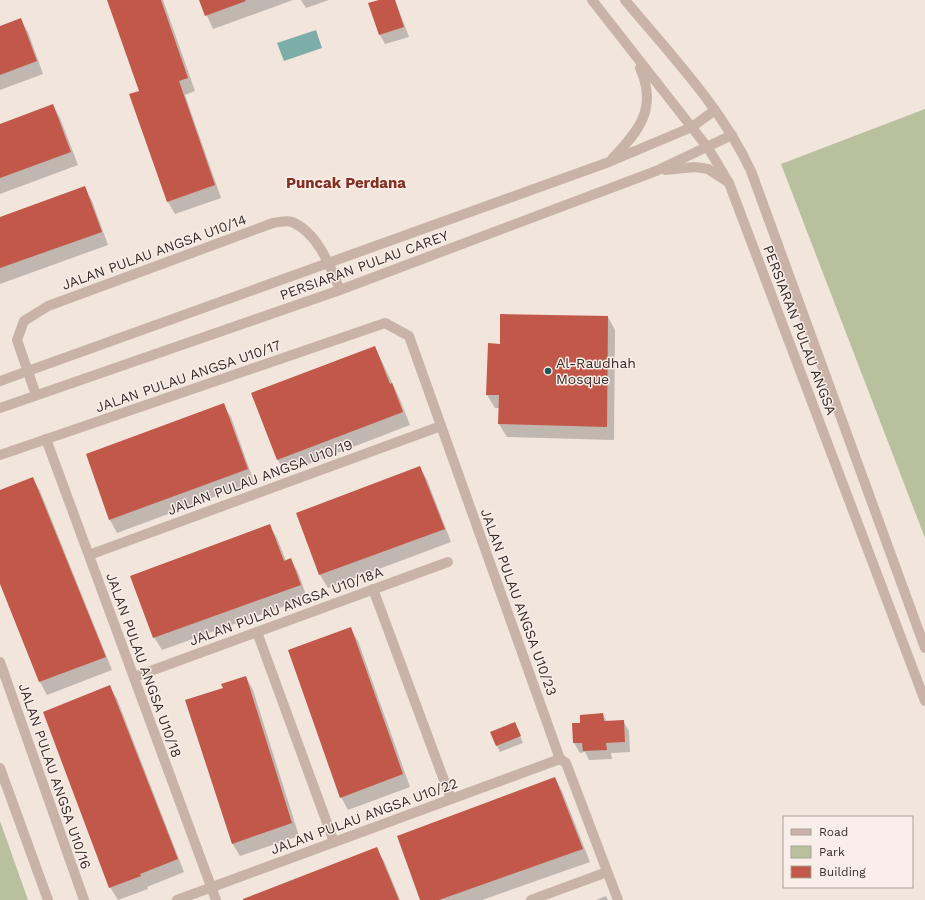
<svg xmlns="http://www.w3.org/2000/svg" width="925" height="900" font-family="'Work Sans',sans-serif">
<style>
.green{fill:#b8c09d}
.water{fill:#7cada9}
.shadow{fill:#0003}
.building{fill:#c2584a}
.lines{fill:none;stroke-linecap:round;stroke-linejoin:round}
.minor{stroke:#c9b3a8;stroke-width:10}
.poi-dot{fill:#1f5653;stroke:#f9efe8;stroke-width:1.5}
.labels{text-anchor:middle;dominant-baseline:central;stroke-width:3;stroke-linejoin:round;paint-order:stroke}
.street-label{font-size:14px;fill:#362b28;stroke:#f9efe8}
.poi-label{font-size:14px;fill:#362b28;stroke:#f9efe8;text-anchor:start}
.neighbourhood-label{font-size:15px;font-weight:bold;fill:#822f24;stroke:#f9efe8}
</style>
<rect width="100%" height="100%" fill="#f1e5dc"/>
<g class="green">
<path d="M 925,109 L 925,538 L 781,164 Z"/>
<path d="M 0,821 L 28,900 L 0,900 Z"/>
</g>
<path class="water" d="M 316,30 L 322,48 L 284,61 L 277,43 Z"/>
<g class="shadow">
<path d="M 108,0 L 163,0 L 195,91 L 185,95 L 221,198 L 175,214 L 168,202 L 140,91 Z"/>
<path d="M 200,0 L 293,0 L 213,29 Z"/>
<path d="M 301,0 L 329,0 L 306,8 Z"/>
<path d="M 382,0 L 395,0 L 409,37 L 385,44 L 380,35 Z"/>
<path d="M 20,19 L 28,32 L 43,74 L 0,90 L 0,27 Z"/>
<path d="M 53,105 L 60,118 L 78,165 L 0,194 L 0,125 Z"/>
<path d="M 85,188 L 92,201 L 108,245 L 0,284 L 0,218 Z"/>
<path d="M 608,317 L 615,330 L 614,440 L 507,437 L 499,424 L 500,408 L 495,408 L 487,395 Z"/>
<path d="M 375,347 L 399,397 L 410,425 L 285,473 L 278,460 L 252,394 Z"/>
<path d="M 223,405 L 231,417 L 254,482 L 117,533 L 110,520 L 87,455 Z"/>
<path d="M 420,467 L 427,480 L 451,542 L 328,588 L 320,575 L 298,514 Z"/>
<path d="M 32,478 L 40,491 L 112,670 L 47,695 L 40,682 L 0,582 L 0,491 Z"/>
<path d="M 269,525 L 277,538 L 286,561 L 291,560 L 298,572 L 307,598 L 162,650 L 154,637 Z"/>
<path d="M 350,628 L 358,641 L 410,787 L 348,810 L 341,797 Z"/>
<path d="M 246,677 L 253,690 L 299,836 L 240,856 L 232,843 L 224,688 Z"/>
<path d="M 109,686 L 117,699 L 184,872 L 147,887 L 148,889 L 118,900 L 110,887 Z"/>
<path d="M 603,714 L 607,722 L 623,721 L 629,731 L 630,752 L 611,753 L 612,759 L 589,760 L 585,752 L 580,753 L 574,743 L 581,724 Z"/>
<path d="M 515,723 L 523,743 L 500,752 L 491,733 Z"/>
<path d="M 555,778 L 562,791 L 590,862 L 482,900 L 421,900 Z"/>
<path d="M 376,848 L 384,861 L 400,900 L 250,900 Z"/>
<path d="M 606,896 L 608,900 L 596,900 Z"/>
</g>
<g class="building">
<path d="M 107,0 L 161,0 L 188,78 L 179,81 L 215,185 L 167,202 L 129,94 L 139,91 Z"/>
<path d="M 199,0 L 245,0 L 246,1 L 205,16 Z"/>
<path d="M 379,0 L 395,0 L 404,27 L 379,35 L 368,3 Z"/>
<path d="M 21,18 L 37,61 L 0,75 L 0,26 Z"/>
<path d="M 53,104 L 71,152 L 0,178 L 0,124 Z"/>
<path d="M 85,186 L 102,232 L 0,268 L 0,217 Z"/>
<path d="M 500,314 L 608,316 L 607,427 L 498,424 L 499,395 L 486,395 L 488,343 L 500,344 Z"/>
<path d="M 375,346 L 390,384 L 392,383 L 403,412 L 277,460 L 251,393 Z"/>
<path d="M 224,403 L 248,469 L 109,520 L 86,454 Z"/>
<path d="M 420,466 L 445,529 L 319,575 L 296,513 Z"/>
<path d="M 33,477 L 106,657 L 39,682 L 0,584 L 0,490 Z"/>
<path d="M 270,524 L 284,561 L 291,558 L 301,585 L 153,638 L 130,576 Z"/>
<path d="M 351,627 L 403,774 L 340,798 L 288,650 Z"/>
<path d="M 246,676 L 292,823 L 232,844 L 185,700 L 223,688 L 221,684 Z"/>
<path d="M 110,685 L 178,859 L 140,874 L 141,876 L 109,888 L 43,712 Z"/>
<path d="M 603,713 L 604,721 L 624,720 L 625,742 L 606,743 L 607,750 L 583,751 L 582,743 L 573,743 L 572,723 L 580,723 L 580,715 Z"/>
<path d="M 515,722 L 521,736 L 496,746 L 490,732 Z"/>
<path d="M 555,777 L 583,849 L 439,900 L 420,900 L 397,836 Z"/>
<path d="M 377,847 L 399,900 L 243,900 L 243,899 Z"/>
</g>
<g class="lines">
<g class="minor">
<path d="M 592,0 L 708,148 L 729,183 L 925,701"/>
<path d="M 625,0 C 670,54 721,107 751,171 L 925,648"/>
<path d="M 612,159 C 639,131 658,108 640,68"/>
<path d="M 665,170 L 695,167 L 708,169 L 728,182"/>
<path d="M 0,381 L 609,162 L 692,127 L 715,110"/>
<path d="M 36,395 L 17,340 L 24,321 L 48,306 L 273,223 C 278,222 287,220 292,222 C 318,233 330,266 340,290"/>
<path d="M 0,408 L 340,290 L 656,171 L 732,135"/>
<path d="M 46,439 L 216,900"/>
<path d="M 0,455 L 385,323 L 409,336 L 560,759 L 566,763 L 618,900"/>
<path d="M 89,555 L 441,426"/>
<path d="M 373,589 L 451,799"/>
<path d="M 257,632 L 334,842"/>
<path d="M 0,662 L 84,900"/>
<path d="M 134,677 L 448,562"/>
<path d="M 0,768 L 48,900"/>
<path d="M 177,900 L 560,759"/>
<path d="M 531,900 L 607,872"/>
</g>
</g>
<circle class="poi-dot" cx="548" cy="371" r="4"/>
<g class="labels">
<g class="street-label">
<text transform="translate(154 252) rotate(-20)">JALAN PULAU ANGSA U10/14</text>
<text transform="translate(364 265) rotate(-20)">PERSIARAN PULAU CAREY</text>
<text transform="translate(800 330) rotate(69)">PERSIARAN PULAU ANGSA</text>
<text transform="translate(188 376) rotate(-19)">JALAN PULAU ANGSA U10/17</text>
<text transform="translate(260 477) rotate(-20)">JALAN PULAU ANGSA U10/19</text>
<text transform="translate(519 602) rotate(70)">JALAN PULAU ANGSA U10/23</text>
<text transform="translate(286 606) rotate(-20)">JALAN PULAU ANGSA U10/18A</text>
<text transform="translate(144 665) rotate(70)">JALAN PULAU ANGSA U10/18</text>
<text transform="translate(55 776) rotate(71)">JALAN PULAU ANGSA U10/16</text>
<text transform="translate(364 816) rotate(-20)">JALAN PULAU ANGSA U10/22</text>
</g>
<g class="poi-label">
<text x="556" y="363">Al-Raudhah<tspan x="556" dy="16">Mosque</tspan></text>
</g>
<g class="neighbourhood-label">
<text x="346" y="183">Puncak Perdana</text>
</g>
</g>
<rect x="783" y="816" width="130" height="72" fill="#f9efe8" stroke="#aba19b"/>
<rect x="791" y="829" width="20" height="6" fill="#c9b3a8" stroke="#aba19b"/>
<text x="819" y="836" font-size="12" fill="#362b28">Road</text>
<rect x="791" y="846" width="20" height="12" fill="#b8c09d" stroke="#aba19b"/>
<text x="819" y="856" font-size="12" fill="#362b28">Park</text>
<rect x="791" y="866" width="20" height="12" fill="#c2584a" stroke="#aba19b"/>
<text x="819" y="876" font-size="12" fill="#362b28">Building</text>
</svg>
